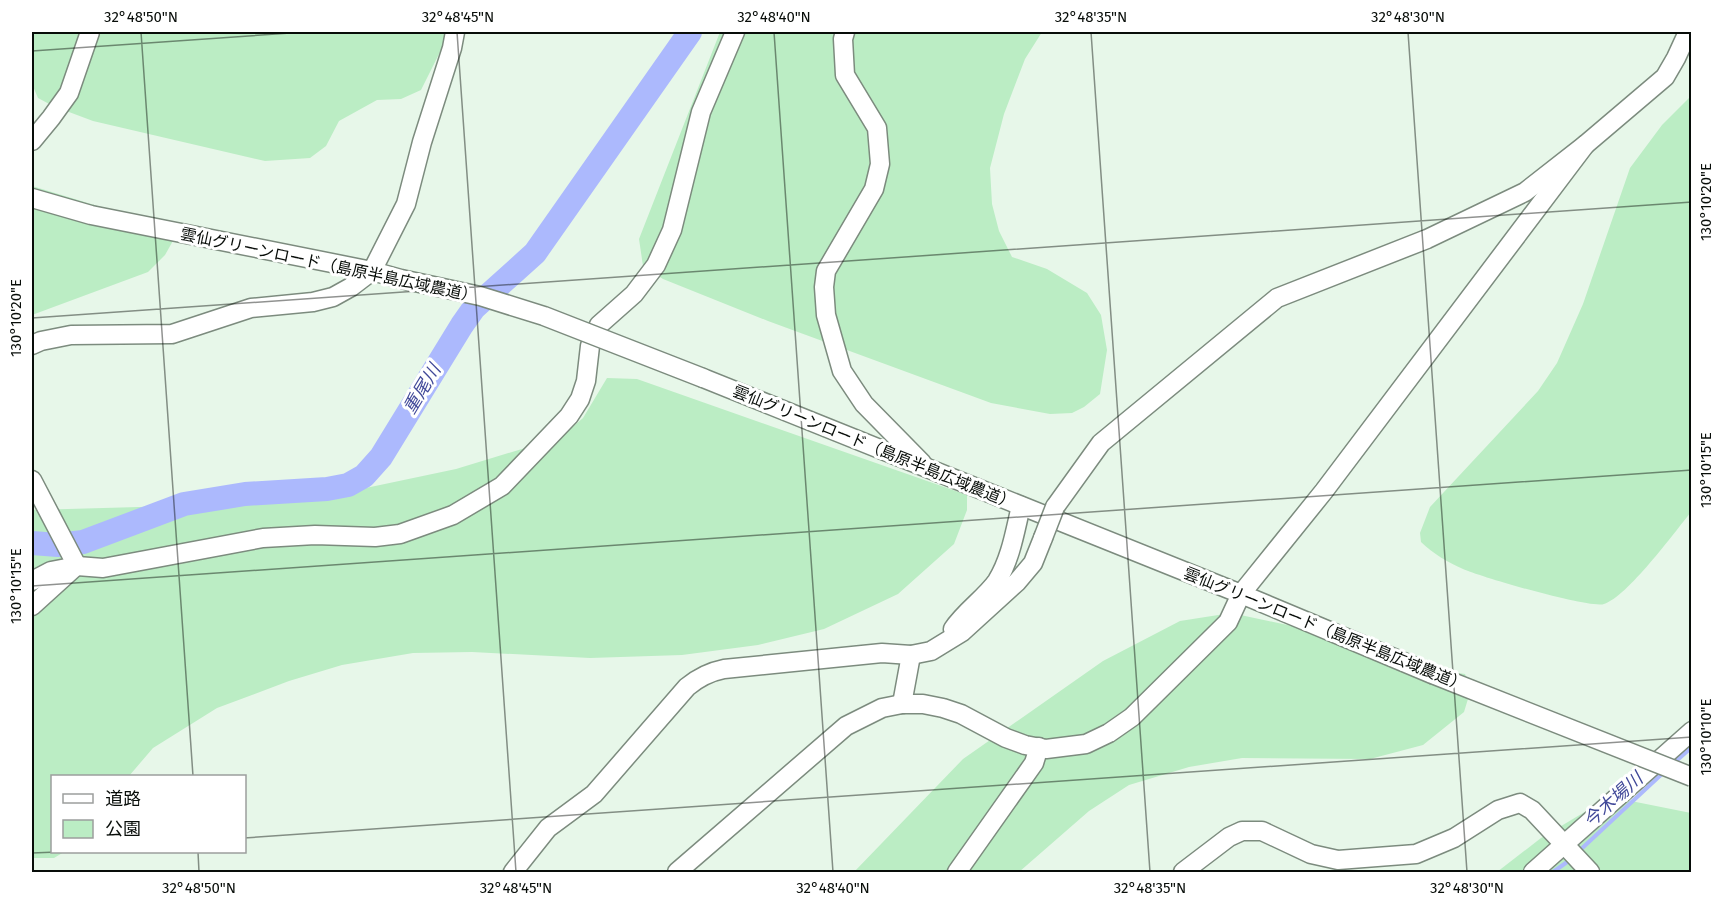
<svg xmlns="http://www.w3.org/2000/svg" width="1723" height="904" font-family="'Fira Sans','Noto Sans JP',sans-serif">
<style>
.green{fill:#bbedc4}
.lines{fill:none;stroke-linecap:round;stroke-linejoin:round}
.stream{stroke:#acb9fd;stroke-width:4}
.river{stroke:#acb9fd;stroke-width:24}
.minor-casing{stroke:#7c8b7e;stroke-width:21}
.minor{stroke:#fff;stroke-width:18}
.minor-bridge-casing{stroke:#7c8b7e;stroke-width:21;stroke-linecap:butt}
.minor-bridge{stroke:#fff;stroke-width:18}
.ticks{fill:none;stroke:#080d09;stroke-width:1.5;stroke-opacity:0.45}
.labels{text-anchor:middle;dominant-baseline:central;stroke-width:6;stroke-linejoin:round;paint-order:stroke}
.street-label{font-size:16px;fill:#080d09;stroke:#fff}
.water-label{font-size:18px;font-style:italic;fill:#414999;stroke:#fff}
.neatline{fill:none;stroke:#080d09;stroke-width:2}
.ticks-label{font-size:15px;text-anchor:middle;fill:#080d09}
</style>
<rect width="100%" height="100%" fill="#e7f7e9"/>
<g class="green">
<path d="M 32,32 L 447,32 L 444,44 L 421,90 L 401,99 L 377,100 L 339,121 L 326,146 L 310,158 L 265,161 L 93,121 L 53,106 L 38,98 L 32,84 Z"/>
<path d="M 720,32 L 1042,32 L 1025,59 L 1004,114 L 990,168 L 992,204 L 999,231 L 1012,257 L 1047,269 L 1087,293 L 1101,315 L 1107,350 L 1100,394 L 1084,407 L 1072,413 L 1050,414 L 991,403 L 768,321 L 663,279 L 643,266 L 639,239 Z"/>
<path d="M 1691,96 L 1691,512 C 1674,533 1627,597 1604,604 C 1590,609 1481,577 1463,569 C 1449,563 1432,553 1421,542 L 1420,533 L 1430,507 L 1538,391 L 1557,363 L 1583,304 L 1630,168 L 1662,125 Z"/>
<path d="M 32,186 L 160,225 L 174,239 L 165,255 L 148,272 L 32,315 Z"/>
<path d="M 607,378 L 637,379 L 967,495 L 967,510 L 954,544 L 898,594 L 824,629 L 758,645 L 682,655 L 590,658 L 472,652 L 413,653 L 342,665 L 289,681 L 217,708 L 153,748 L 129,776 L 52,776 L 52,852 L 64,852 L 54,858 L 32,858 L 32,510 L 246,504 L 342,493 L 456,469 L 561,437 L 583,418 Z"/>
<path d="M 1231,613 L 1363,641 L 1439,670 L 1465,674 L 1471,689 L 1464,712 L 1423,745 L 1370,759 L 1242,758 L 1189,767 L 1129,785 L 1089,811 L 1019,872 L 854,872 L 963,759 L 1103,661 L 1180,621 Z"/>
<path d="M 1626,800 L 1691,813 L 1691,872 L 1497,872 L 1541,838 L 1588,810 Z"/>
</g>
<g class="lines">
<g class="stream">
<path d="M 1674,763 L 1692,747"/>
<path d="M 1578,852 L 1664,772"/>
<path d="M 1553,872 L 1570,860"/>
</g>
<path class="river" d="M 32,543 L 58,545 L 83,542 L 184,504 L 245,494 L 327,489 L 348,485 L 364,476 L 381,457 L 462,325 L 474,308 L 535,253 L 690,32"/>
<defs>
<g id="minor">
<path d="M 845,32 L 843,39 L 845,75 L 877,128 L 880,164 L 874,189 L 826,271 L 824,287 L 826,315 L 842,371 L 864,404 L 922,463"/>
<path d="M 32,141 L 51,118 L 69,93 L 90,32"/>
<path d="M 32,198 L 91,215 L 372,271 L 401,279"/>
<path d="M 32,345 L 41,341 L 71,335 L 172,334 L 251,308 L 313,302 L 333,297 L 351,287 L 372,271 L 406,204 L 422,142 L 452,48 L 455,32"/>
<path d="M 703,378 L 1241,594 L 1432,674"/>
<path d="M 32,480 L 77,566"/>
<path d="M 1055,507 L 1101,443 L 1277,298 L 1427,239 L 1525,192 L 1585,145 L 1665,77 L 1676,58 L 1688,32"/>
<path d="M 32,581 L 51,571 L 77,566 L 103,568 L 263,538 L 315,535 L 375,537 L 400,534 L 453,515 L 502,486 L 569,416 L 580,399 L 586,381 L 590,346 L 599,325 L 634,294 L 656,265 L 672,230 L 701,112 L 735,32"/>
<path d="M 32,606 L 75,567"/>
<path d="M 953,629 C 965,611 985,598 997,581 C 1011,558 1015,531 1021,506"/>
<path d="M 902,704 L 911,655"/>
<path d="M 513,872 L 548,828 L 594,794 L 687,687 C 699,677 709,672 724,669 L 882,653 L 911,655 L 931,651 L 962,632 L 1017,582 L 1033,563 L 1043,538"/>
<path d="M 677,872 L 846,726 L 882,708 L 902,704 L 923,704 L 943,708 L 961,714 L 1006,738 L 1025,745 L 1046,749 L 1086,744 L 1109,733 L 1132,717 L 1228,622 L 1241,594 L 1324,491 L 1585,145"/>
<path d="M 957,872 L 1034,763 L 1039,747"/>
<path d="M 1183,872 L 1229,837 L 1242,831 L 1262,831 L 1311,854 L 1338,860 L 1416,854 L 1454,838 L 1498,810 L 1520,803 L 1532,810 L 1590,872"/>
<path d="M 1533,872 L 1692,731"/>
</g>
</defs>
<use href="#minor" class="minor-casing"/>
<use href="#minor" class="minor"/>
<defs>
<g id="minor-bridge">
<path d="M 401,279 L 480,296 L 544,316 L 703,378"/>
<path d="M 1043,538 L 1055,507"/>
<path d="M 1432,674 L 1692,777"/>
</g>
</defs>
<use href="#minor-bridge" class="minor-bridge-casing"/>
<use href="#minor-bridge" class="minor-bridge"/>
</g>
<path class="ticks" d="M 141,32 L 193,776M 457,32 L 516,872M 774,32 L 833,872M 1091,32 L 1150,872M 1408,32 L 1467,872M 32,51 L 305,32M 32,318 L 1692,202M 32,586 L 1692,470M 244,838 L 1692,737M 198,852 L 199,872M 32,853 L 57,852"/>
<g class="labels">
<g class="street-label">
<text transform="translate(329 265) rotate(12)">雲仙グリーンロード（島原半島広域農道）</text>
<text transform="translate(874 447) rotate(22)">雲仙グリーンロード（島原半島広域農道）</text>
<text transform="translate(1325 629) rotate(22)">雲仙グリーンロード（島原半島広域農道）</text>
</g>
<g class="water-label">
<text transform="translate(422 389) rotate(-59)">重尾川</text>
<text transform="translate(1613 800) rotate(-42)">今木場川</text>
</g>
</g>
<rect width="1723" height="904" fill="none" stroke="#ffffff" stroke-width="66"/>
<rect x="51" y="775" width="195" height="78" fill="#ffffff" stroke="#9c9e9d" stroke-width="1.5"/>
<rect x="63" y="794" width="30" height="9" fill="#ffffff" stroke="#9c9e9d" stroke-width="1.5"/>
<text x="105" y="805" font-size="18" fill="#080d09">道路</text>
<rect x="63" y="820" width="30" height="18" fill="#bbedc4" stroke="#9c9e9d" stroke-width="1.5"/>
<text x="105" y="835" font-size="18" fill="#080d09">公園</text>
<rect x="33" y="33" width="1657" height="838" class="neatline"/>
<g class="ticks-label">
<text x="141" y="22">32°48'50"N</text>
<text x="458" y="22">32°48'45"N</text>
<text x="774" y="22">32°48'40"N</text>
<text x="1091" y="22">32°48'35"N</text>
<text x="1408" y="22">32°48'30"N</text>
<text transform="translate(1706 202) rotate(-90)" y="5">130°10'20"E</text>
<text transform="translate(16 318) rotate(-90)" y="5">130°10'20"E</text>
<text transform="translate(1706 470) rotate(-90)" y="5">130°10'15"E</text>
<text transform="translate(16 586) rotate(-90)" y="5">130°10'15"E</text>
<text transform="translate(1706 737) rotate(-90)" y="5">130°10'10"E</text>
<text x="199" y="893">32°48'50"N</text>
<text x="516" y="893">32°48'45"N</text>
<text x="833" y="893">32°48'40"N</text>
<text x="1150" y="893">32°48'35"N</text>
<text x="1467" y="893">32°48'30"N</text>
</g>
</svg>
